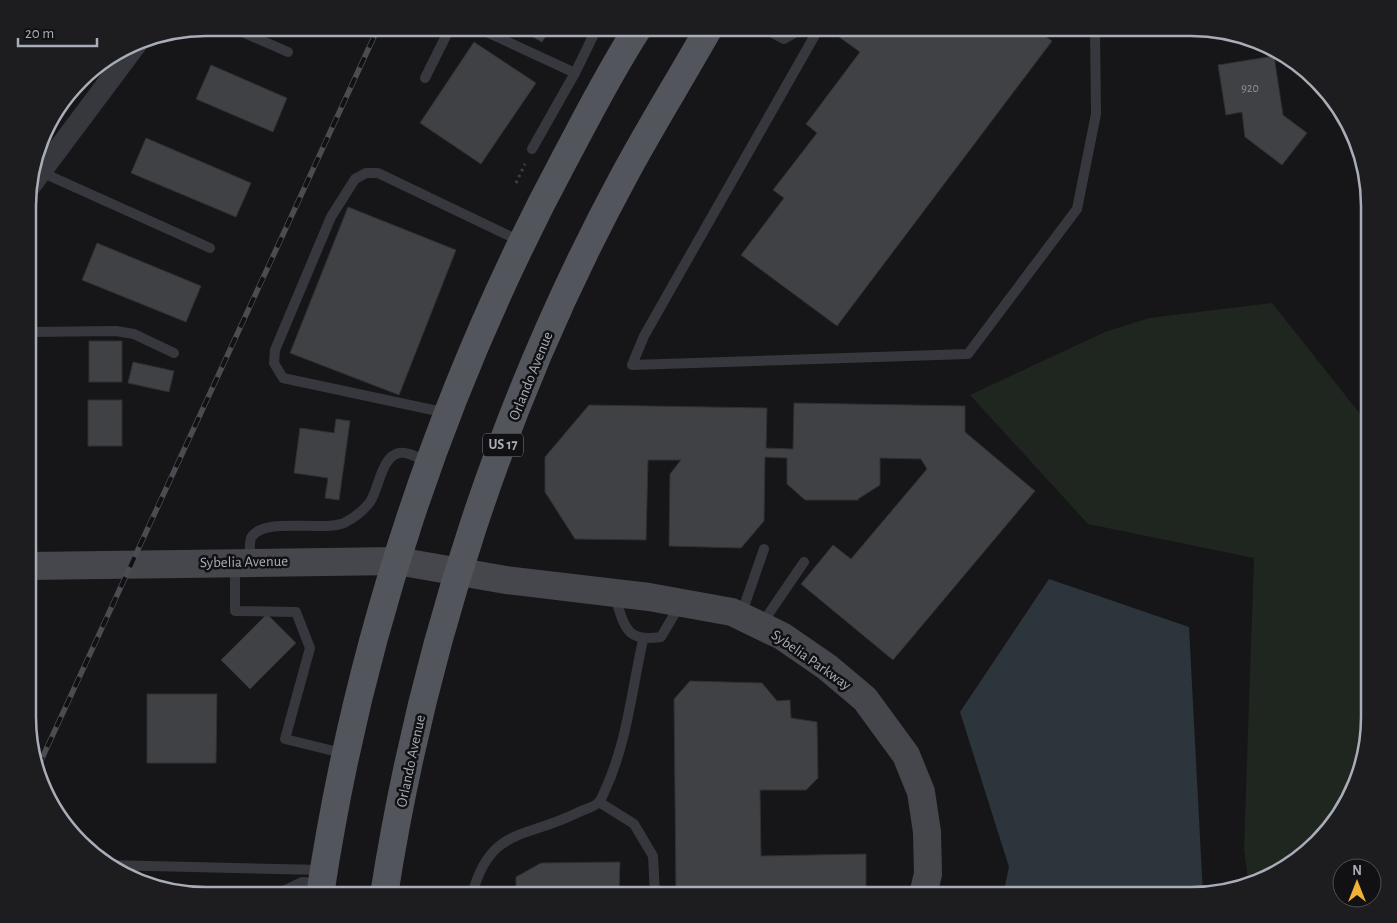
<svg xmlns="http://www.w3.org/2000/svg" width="1397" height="923" font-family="'Alegreya Sans',sans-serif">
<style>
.green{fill:#1e261f}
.water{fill:#2c353c}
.building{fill:#404145;stroke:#303034}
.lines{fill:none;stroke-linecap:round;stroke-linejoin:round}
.path{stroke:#3d3f44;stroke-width:3;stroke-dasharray:2.5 4;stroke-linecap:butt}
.lane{stroke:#37383d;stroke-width:10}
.street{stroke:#37383d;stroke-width:21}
.secondary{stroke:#45474d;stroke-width:28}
.primary{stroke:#53555c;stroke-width:28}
.rail-casing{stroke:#4a4c52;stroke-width:5.5}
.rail{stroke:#111113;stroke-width:4;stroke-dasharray:11;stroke-linecap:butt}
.labels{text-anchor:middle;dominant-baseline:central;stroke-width:5;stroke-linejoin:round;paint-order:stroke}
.number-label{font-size:12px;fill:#8e929b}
.shield{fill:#111113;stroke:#7b7e86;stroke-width:1}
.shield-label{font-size:14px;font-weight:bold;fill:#a8adb8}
.street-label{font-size:15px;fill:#a8adb8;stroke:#111113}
.rim{fill:none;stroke:#a8adb8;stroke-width:2.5}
</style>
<rect width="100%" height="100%" fill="#161618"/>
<path class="green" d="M 1272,303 L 1369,425 L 1369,728 L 1339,816 L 1330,824 L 1320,827 L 1316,838 L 1280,872 L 1248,881 L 1244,848 L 1254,558 L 1088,524 L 970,395 L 1105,332 L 1149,318 Z"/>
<path class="water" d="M 1049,579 L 1189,627 L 1203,895 L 1003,895 L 1009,867 L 960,712 Z"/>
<g class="building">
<path d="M 517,28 L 551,28 L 542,42 Z"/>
<path d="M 841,28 L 1033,28 L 1052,41 L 837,326 L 741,255 L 784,198 L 773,190 L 817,133 L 806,124 L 860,52 L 835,34 Z"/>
<path d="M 474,42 L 536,83 L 481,164 L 420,123 Z"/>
<path d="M 1274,56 L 1283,115 L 1307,133 L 1282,165 L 1245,137 L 1242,112 L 1226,115 L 1218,65 Z"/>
<path d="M 211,65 L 287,98 L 273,132 L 196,99 Z"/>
<path d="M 146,138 L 251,183 L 236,217 L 131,173 Z"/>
<path d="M 348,207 L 456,250 L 399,395 L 290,353 Z"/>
<path d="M 97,243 L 201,286 L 186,322 L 82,280 Z"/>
<rect x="89" y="341" width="33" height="41"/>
<path d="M 133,362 L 174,371 L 169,392 L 128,383 Z"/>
<rect x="88" y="400" width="34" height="46"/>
<path d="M 794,403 L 965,406 L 965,432 L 1035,491 L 893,660 L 801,584 L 833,545 L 851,559 L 927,469 L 921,459 L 880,458 L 880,485 L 858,499 L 859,500 L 805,500 L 787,484 L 787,458 L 765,457 L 764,521 L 741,548 L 669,546 L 670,474 L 681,460 L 648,460 L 646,540 L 575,539 L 545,492 L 545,457 L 589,405 L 767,408 L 766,448 L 793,449 Z"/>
<path d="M 336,419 L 350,421 L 339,500 L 325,498 L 328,478 L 294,473 L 300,428 L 334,433 Z"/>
<path d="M 267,614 L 296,643 L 250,689 L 221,660 Z"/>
<path d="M 690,681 L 762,683 L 777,701 L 790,700 L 791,718 L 817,722 L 818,778 L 806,790 L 760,790 L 761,856 L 866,854 L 866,895 L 676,895 L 674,699 Z"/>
<path d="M 147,694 L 217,694 L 216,763 L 147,763 Z"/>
<path d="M 620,862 L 619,895 L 516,895 L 516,877 L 541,863 Z"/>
</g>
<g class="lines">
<path class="path" d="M 516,183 L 525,164"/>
<g class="lane">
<path d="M 233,28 L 288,52"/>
<path d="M 478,28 L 575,73"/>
<path d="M 763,28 L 784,39 L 803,28"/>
<path d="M 819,28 L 644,336 L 632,365 L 968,354 L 1077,209 L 1096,114 L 1095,28"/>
<path d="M 425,78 L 450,28"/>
<path d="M 532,149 L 575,73 L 597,28"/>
<path d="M 41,172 L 210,248"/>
<path d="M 29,332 L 116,331 L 134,334 L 174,353"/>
<path d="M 447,413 L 283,378 L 274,363 L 275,350 L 331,217 L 355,179 L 366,173 L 378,173 L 520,241"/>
<path d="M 250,561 C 250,555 249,544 251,538 C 262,516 323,532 344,523 C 354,518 363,511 370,502 C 379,489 381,457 399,453 C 408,451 420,459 428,462"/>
<path d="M 235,563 L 235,611 L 296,612 L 310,648 L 285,739 L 346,754"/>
<path d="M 614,595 C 625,625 624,643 661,637 L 681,603"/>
<path d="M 741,615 L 764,549"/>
<path d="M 761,625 L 804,562"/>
<path d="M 599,802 L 634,824 L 653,856 L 655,895"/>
<path d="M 106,865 L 322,870"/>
<path d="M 275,895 L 302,882 L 321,883"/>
<path d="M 472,895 C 490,826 526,839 579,812 C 585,809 595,807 599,802 C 602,799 604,792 606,788 C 627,742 632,689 643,640"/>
</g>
<path class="street" d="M 29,188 L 139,41"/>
<path class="secondary" d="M 29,566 L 397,561 L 506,580 L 649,597 L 732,612 L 782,636 L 827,667 L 865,699 L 906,755 L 921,792 L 927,832 L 928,874 L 923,895"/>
<g class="primary">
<path d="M 320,895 C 358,640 441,390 563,162 C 587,117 610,71 638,28"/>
<path d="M 384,895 C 423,645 504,397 625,174 C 652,124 682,76 709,28"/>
</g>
<defs>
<path id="rail" d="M 38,767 L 378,28"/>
</defs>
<use href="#rail" class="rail-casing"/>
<use href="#rail" class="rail"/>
</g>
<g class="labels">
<g class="number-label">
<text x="1250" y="88">920</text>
</g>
<rect class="shield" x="483" y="433.5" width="40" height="23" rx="4"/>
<g class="shield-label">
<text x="503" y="445">US 17</text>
</g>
<g class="street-label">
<text transform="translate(531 376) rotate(-68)">Orlando Avenue</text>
<text transform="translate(244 562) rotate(-1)">Sybelia Avenue</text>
<text transform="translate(811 660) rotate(35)">Sybelia Parkway</text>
<text transform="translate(411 761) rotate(-78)">Orlando Avenue</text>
</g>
</g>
<path d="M0 0H1397V923H0ZM206 36H1191A170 170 0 0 1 1361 206V717A170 170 0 0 1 1191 887H206A170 170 0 0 1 36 717V206A170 170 0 0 1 206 36Z" fill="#1d1d20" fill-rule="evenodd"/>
<path class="rim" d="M206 36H1191A170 170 0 0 1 1361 206V717A170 170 0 0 1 1191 887H206A170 170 0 0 1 36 717V206A170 170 0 0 1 206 36Z"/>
<g transform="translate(1357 883)"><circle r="24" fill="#111113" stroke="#4d4f55"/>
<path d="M0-4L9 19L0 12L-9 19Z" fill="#f2b134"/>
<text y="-8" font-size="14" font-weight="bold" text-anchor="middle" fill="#a8adb8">N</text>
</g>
<path d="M18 38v8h79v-8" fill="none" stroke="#a8adb8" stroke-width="2.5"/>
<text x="25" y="38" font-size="15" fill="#a8adb8" stroke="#111113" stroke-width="4" paint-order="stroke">20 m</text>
</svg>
